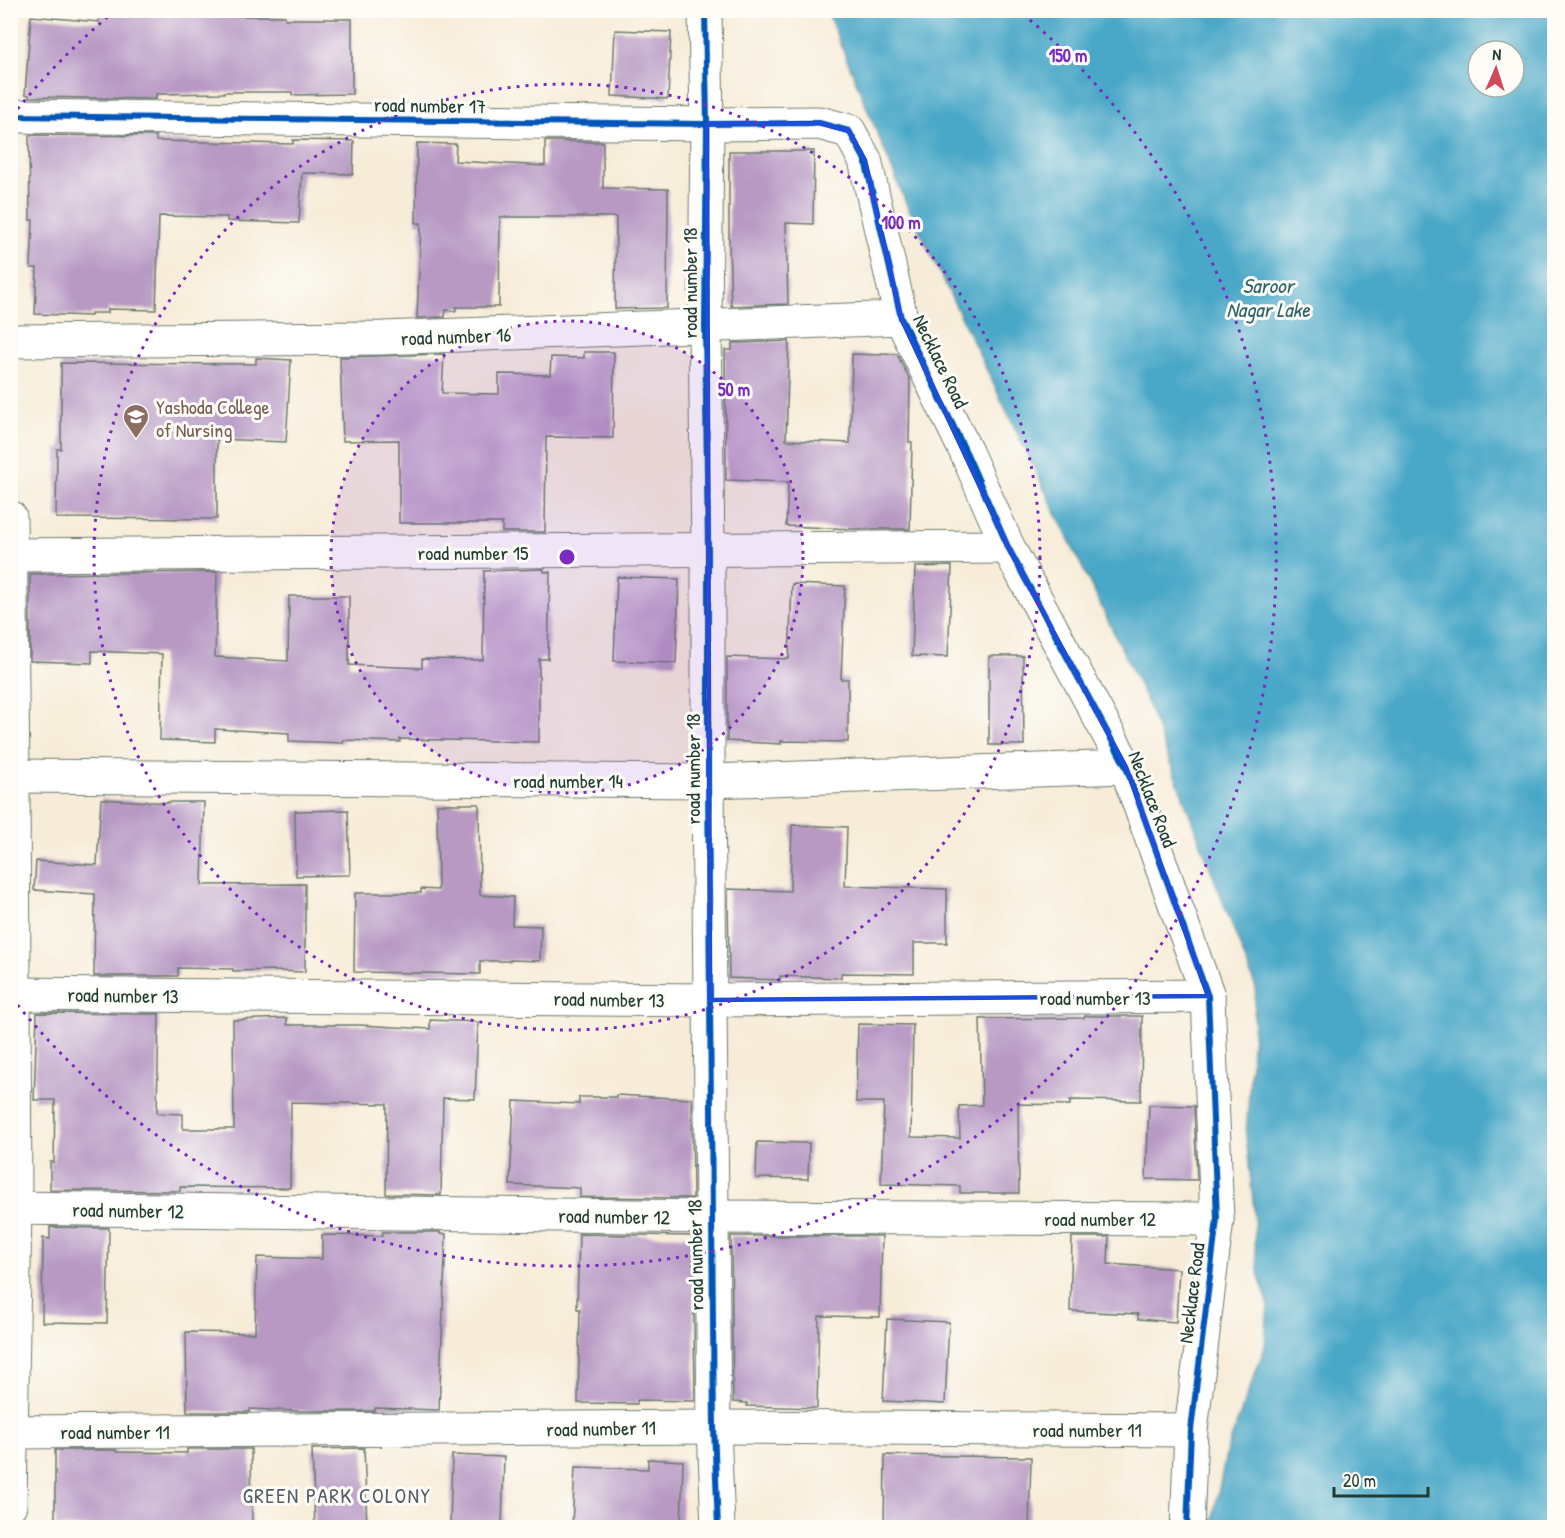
<svg xmlns="http://www.w3.org/2000/svg" width="1565" height="1538" font-family="'Patrick Hand',sans-serif">
<style>
.water{fill:#48a7c7;stroke:#34727e;stroke-width:1.5;fill-rule:evenodd}
.building{fill:#b799c4}
.lines{fill:none;stroke-linecap:round;stroke-linejoin:round}
.minor-casing{stroke:#6b7a6d;stroke-width:35}
.minor{stroke:#fff;stroke-width:33}
.cycleway-casing{stroke:#fdfcf7;stroke-width:10}
.cycleway{stroke:#0057b8;stroke-width:6}
.marked{fill:none;stroke:#1d4ed8;stroke-width:4.5;stroke-linejoin:round}
.ring{fill:none;stroke:#7b2cbf;stroke-width:3;stroke-dasharray:3 6}
.labels{text-anchor:middle;dominant-baseline:central;stroke-width:6;stroke-linejoin:round;paint-order:stroke}
.street-label{font-size:20px;fill:#1f3d34;stroke:#fdfcf7}
.education-label{font-size:20px;fill:#785e54;stroke:#fdfcf7;text-anchor:start}
.water-label{font-size:21px;font-style:italic;fill:#2d6267;stroke:#fdfcf7}
.neighbourhood-label{font-size:21px;letter-spacing:1.5px;fill:#545d66;stroke:#fdfcf7}
.centre{fill:#7b2cbf;stroke:#fdfcf7;stroke-width:3}
.ring-label{font-size:18px;text-anchor:middle;font-weight:bold;fill:#7b2cbf;stroke:#fdfcf7;stroke-width:6;stroke-linejoin:round;paint-order:stroke}
</style>
<rect width="100%" height="100%" fill="#fdfcf7"/>
<filter id="ink" filterUnits="userSpaceOnUse"><feTurbulence type="fractalNoise" baseFrequency=".0167" numOctaves="2"/><feDisplacementMap in="SourceGraphic" scale="12" xChannelSelector="R" yChannelSelector="G"/><feConvolveMatrix kernelMatrix="1 2 1 2 8 2 1 2 1" color-interpolation-filters="sRGB"/></filter>
<filter id="wash" filterUnits="userSpaceOnUse"><feTurbulence type="fractalNoise" baseFrequency=".008" numOctaves="4" result="noise"/><feDisplacementMap in="SourceGraphic" scale="24" xChannelSelector="R" yChannelSelector="G"/><feGaussianBlur stdDeviation="1.35" result="paint"/><feColorMatrix in="noise" values="0 0 0 0 0 0 0 0 0 0 0 0 0 0 0 0 0 1.4 0 .05"/><feComposite in="paint" operator="in"/></filter>
<g filter="url(#wash)">
<rect width="100%" height="100%" fill="#f7ecd8"/>
<path class="water" d="M 827,11 L 1554,11 L 1554,1527 L 1211,1527 L 1227,1450 L 1265,1347 L 1268,1302 L 1259,1277 L 1255,1244 L 1254,1209 L 1246,1137 L 1256,988 L 1145,697 L 906,203 ZM 1478,51 L 1514,51 L 1514,87 L 1478,87 Z"/>
<g id="blocks">
<g class="building">
<path d="M 99,10 L 153,10 L 153,15 L 223,15 L 223,16 L 285,16 L 285,19 L 352,19 L 352,94 L 292,95 L 292,92 L 224,92 L 224,93 L 156,94 L 156,99 L 29,97 L 29,95 L 25,94 L 31,16 L 99,22 Z"/>
<path d="M 615,30 L 671,32 L 668,99 L 612,96 Z"/>
<path d="M 29,135 L 156,136 L 156,141 L 293,144 L 293,140 L 354,141 L 353,174 L 302,173 L 299,223 L 227,221 L 227,217 L 159,216 L 156,310 L 108,309 L 108,313 L 91,313 L 91,316 L 35,314 L 37,268 L 31,268 L 33,220 L 30,220 Z"/>
<path d="M 545,141 L 603,142 L 603,188 L 668,189 L 667,308 L 615,309 L 616,217 L 500,217 L 499,307 L 456,307 L 456,311 L 446,310 L 445,317 L 417,318 L 421,223 L 416,223 L 417,143 L 456,144 L 455,161 L 545,166 Z"/>
<path d="M 729,151 L 814,151 L 813,224 L 786,223 L 788,304 L 731,306 L 729,241 Z"/>
<path d="M 789,341 L 786,440 L 850,443 L 852,354 L 881,355 L 881,353 L 897,354 L 910,380 L 909,442 L 912,442 L 910,529 L 853,529 L 786,526 L 788,482 L 726,480 L 725,350 L 732,350 L 732,343 Z"/>
<path d="M 584,352 L 614,352 L 613,438 L 546,437 L 545,532 L 502,532 L 502,523 L 399,523 L 399,440 L 343,441 L 340,357 L 444,354 L 442,393 L 499,394 L 499,374 L 550,375 L 551,357 L 584,358 Z"/>
<path d="M 256,358 L 291,360 L 286,442 L 217,439 L 217,519 L 56,518 L 57,449 L 61,449 L 61,363 L 256,364 Z"/>
<path d="M 952,566 L 948,657 L 912,656 L 915,567 Z"/>
<path d="M 544,569 L 544,572 L 550,572 L 548,659 L 539,659 L 539,742 L 400,739 L 400,742 L 343,740 L 343,743 L 289,741 L 289,733 L 215,729 L 215,742 L 160,740 L 162,654 L 92,651 L 92,663 L 30,661 L 30,574 L 217,572 L 215,657 L 288,661 L 289,596 L 349,596 L 349,665 L 422,668 L 422,659 L 483,660 L 484,571 Z"/>
<path d="M 617,577 L 679,579 L 676,663 L 614,661 Z"/>
<path d="M 792,584 L 845,586 L 841,679 L 848,679 L 848,742 L 781,741 L 781,744 L 727,741 L 727,657 L 789,659 Z"/>
<path d="M 989,656 L 1023,656 L 1024,745 L 989,745 Z"/>
<path d="M 101,799 L 168,803 L 168,802 L 204,802 L 202,885 L 305,884 L 305,972 L 274,971 L 274,970 L 233,971 L 233,969 L 178,968 L 178,976 L 94,976 L 95,894 L 34,890 L 36,861 L 97,865 Z"/>
<path d="M 437,804 L 479,804 L 480,895 L 513,897 L 512,925 L 541,926 L 540,961 L 510,960 L 510,961 L 480,961 L 480,974 L 354,972 L 355,893 L 421,893 L 421,889 L 438,890 Z"/>
<path d="M 348,810 L 350,875 L 296,876 L 295,811 Z"/>
<path d="M 792,825 L 847,827 L 845,886 L 947,889 L 947,943 L 914,943 L 914,974 L 841,973 L 841,978 L 780,976 L 780,980 L 729,978 L 728,889 L 790,891 Z"/>
<path d="M 37,1013 L 159,1014 L 157,1113 L 183,1114 L 183,1129 L 234,1129 L 233,1020 L 287,1018 L 287,1025 L 360,1025 L 430,1029 L 430,1020 L 478,1022 L 475,1099 L 443,1098 L 441,1195 L 386,1194 L 387,1104 L 291,1102 L 290,1188 L 180,1187 L 180,1191 L 50,1190 L 50,1162 L 54,1162 L 55,1100 L 34,1100 Z"/>
<path d="M 1085,1016 L 1142,1016 L 1141,1101 L 1070,1100 L 1070,1105 L 1018,1104 L 1019,1193 L 960,1193 L 960,1186 L 881,1184 L 884,1102 L 856,1102 L 858,1024 L 913,1025 L 911,1137 L 960,1138 L 959,1106 L 982,1105 L 980,1019 L 1084,1018 Z"/>
<path d="M 616,1095 L 692,1099 L 693,1198 L 580,1197 L 580,1188 L 510,1185 L 514,1101 L 579,1104 L 579,1097 L 616,1097 Z"/>
<path d="M 1149,1105 L 1194,1106 L 1197,1180 L 1146,1179 Z"/>
<path d="M 757,1142 L 809,1143 L 808,1179 L 756,1178 Z"/>
<path d="M 50,1227 L 109,1228 L 107,1323 L 42,1322 L 43,1238 L 50,1239 Z"/>
<path d="M 383,1232 L 440,1232 L 440,1234 L 446,1234 L 439,1410 L 375,1408 L 375,1411 L 298,1411 L 250,1409 L 250,1412 L 187,1412 L 186,1332 L 255,1333 L 257,1257 L 322,1259 L 322,1235 L 382,1236 Z"/>
<path d="M 579,1234 L 693,1236 L 695,1401 L 637,1400 L 637,1404 L 578,1403 L 580,1309 L 577,1309 Z"/>
<path d="M 731,1236 L 882,1236 L 880,1317 L 819,1316 L 817,1408 L 747,1406 L 747,1403 L 733,1402 Z"/>
<path d="M 1072,1237 L 1109,1237 L 1108,1264 L 1179,1269 L 1176,1322 L 1138,1319 L 1138,1314 L 1070,1311 Z"/>
<path d="M 887,1319 L 949,1322 L 945,1404 L 883,1401 Z"/>
<path d="M 364,1448 L 367,1527 L 315,1527 L 312,1449 Z"/>
<path d="M 187,1449 L 251,1449 L 252,1527 L 55,1527 L 55,1450 L 116,1450 L 116,1452 L 187,1453 Z"/>
<path d="M 452,1455 L 504,1457 L 502,1527 L 450,1527 Z"/>
<path d="M 885,1455 L 1031,1457 L 1029,1527 L 884,1527 Z"/>
<path d="M 648,1459 L 683,1461 L 681,1527 L 572,1527 L 575,1467 L 648,1469 Z"/>
</g>
</g>
</g>
<g filter="url(#ink)">
<use href="#blocks" fill-opacity="0" stroke="#6b7a6d" stroke-width="1.5"/>
<g class="lines">
<defs>
<g id="minor">
<path d="M 705,10 L 707,124 L 705,326 L 708,550 L 708,781 L 712,1217 L 714,1427 L 718,1528"/>
<path d="M 10,116 L 707,124 L 819,123 L 849,131 L 865,160 L 901,318 L 967,454 L 1008,547 L 1126,767 L 1208,996 L 1217,1219 L 1191,1430 L 1187,1528"/>
<path d="M 10,341 L 383,338 L 901,318"/>
<path d="M 10,517 L 13,776 L 15,1208 L 10,1505"/>
<path d="M 10,555 L 1008,547"/>
<path d="M 10,776 L 708,781 L 1126,767"/>
<path d="M 10,994 L 710,1000 L 1208,996"/>
<path d="M 10,1208 L 712,1217 L 1217,1219"/>
<path d="M 10,1432 L 714,1427 L 1191,1430"/>
</g>
</defs>
<use href="#minor" class="minor-casing"/>
<use href="#minor" class="minor"/>
<defs>
<g id="cycleway">
<path d="M 705,10 L 707,124 L 705,326 L 708,550 L 708,781 L 712,1217 L 714,1427 L 718,1528"/>
<path d="M 10,116 L 707,124 L 819,123 L 849,131 L 865,160 L 901,318 L 967,454 L 1008,547 L 1126,767 L 1208,996 L 1217,1219 L 1191,1430 L 1187,1528"/>
</g>
</defs>
<use href="#cycleway" class="cycleway-casing"/>
<use href="#cycleway" class="cycleway"/>
</g>
</g>
<path class="marked" d="M 819,123 L 849,131 L 865,160 L 901,318 L 1008,547 L 1126,767 L 1208,996 L 710,1000 L 707,124 Z"/>
<circle cx="567" cy="557" r="236" fill="#7b2cbf" fill-opacity=".12"/>
<g class="ring">
<circle cx="567" cy="557" r="236"/>
<circle cx="567" cy="557" r="473"/>
<path d="M12 116A709 709 0 0 1 111 14M1023 14A709 709 0 1 1 12 998"/>
</g>
<defs>
<symbol id="university-pin" viewBox="-11 -11 22 30"><path d="M0 17L-7.5 6A9.5 9.5 0 1 1 7.5 6Z" fill="#8d6e63" stroke="#fdfcf7"/><path d="M0-5L7-2L0 1L-7-2ZM-4 1L0 2.5L4 1V4Q0 6-4 4Z" fill="#fff"/></symbol>
</defs>
<g fill-rule="evenodd">
<use href="#university-pin" x="121" y="402" width="30" height="40"/>
</g>
<g class="labels">
<g class="street-label">
<text transform="translate(430 105) rotate(1)">road number 17</text>
<text transform="translate(689 283) rotate(-90)">road number 18</text>
<text transform="translate(456 336) rotate(-2)">road number 16</text>
<text transform="translate(941 361) rotate(64)">Necklace Road</text>
<text x="473" y="552">road number 15</text>
<text transform="translate(692 769) rotate(-90)">road number 18</text>
<text x="568" y="780">road number 14</text>
<text transform="translate(1153 799) rotate(69)">Necklace Road</text>
<text transform="translate(123 995) rotate(1)">road number 13</text>
<text x="1095" y="997">road number 13</text>
<text transform="translate(609 999) rotate(1)">road number 13</text>
<text transform="translate(128 1210) rotate(1)">road number 12</text>
<text transform="translate(614 1216) rotate(1)">road number 12</text>
<text x="1100" y="1218">road number 12</text>
<text transform="translate(695 1255) rotate(-91)">road number 18</text>
<text transform="translate(1191 1293) rotate(-83)">Necklace Road</text>
<text transform="translate(601 1428) rotate(-1)">road number 11</text>
<text x="1087" y="1429">road number 11</text>
<text x="115" y="1431">road number 11</text>
</g>
<g class="education-label">
<text x="156" y="406">Yashoda College<tspan x="156" dy="23">of Nursing</tspan></text>
</g>
<g class="water-label">
<text x="1268" y="285">Saroor<tspan x="1268" dy="24">Nagar Lake</tspan></text>
</g>
<g class="neighbourhood-label">
<text x="337" y="1495">GREEN PARK COLONY</text>
</g>
</g>
<circle cx="567" cy="557" r="9" class="centre"/>
<g class="ring-label">
<text x="1068" y="62">150 m</text>
<text x="901" y="229">100 m</text>
<text x="734" y="396">50 m</text>
</g>
<rect width="1565" height="1538" fill="none" stroke="#fdfcf7" stroke-width="36"/>
<g transform="translate(1496 69) rotate(3)"><circle r="28" fill="#fdfcf7" stroke="#a4b0a9" stroke-width="1.5"/>
<path d="M0-4.5L10 22L0 15L-10 22Z" fill="#d1495b"/>
<text y="-9" font-size="16" font-weight="bold" text-anchor="middle" fill="#1f3d34">N</text>
</g>
<path d="M1334 1487v9h94v-9" fill="none" stroke="#1f3d34" stroke-width="3"/>
<text x="1343" y="1487" font-size="18" fill="#1f3d34" stroke="#fdfcf7" stroke-width="4.5" paint-order="stroke">20 m</text>
</svg>
